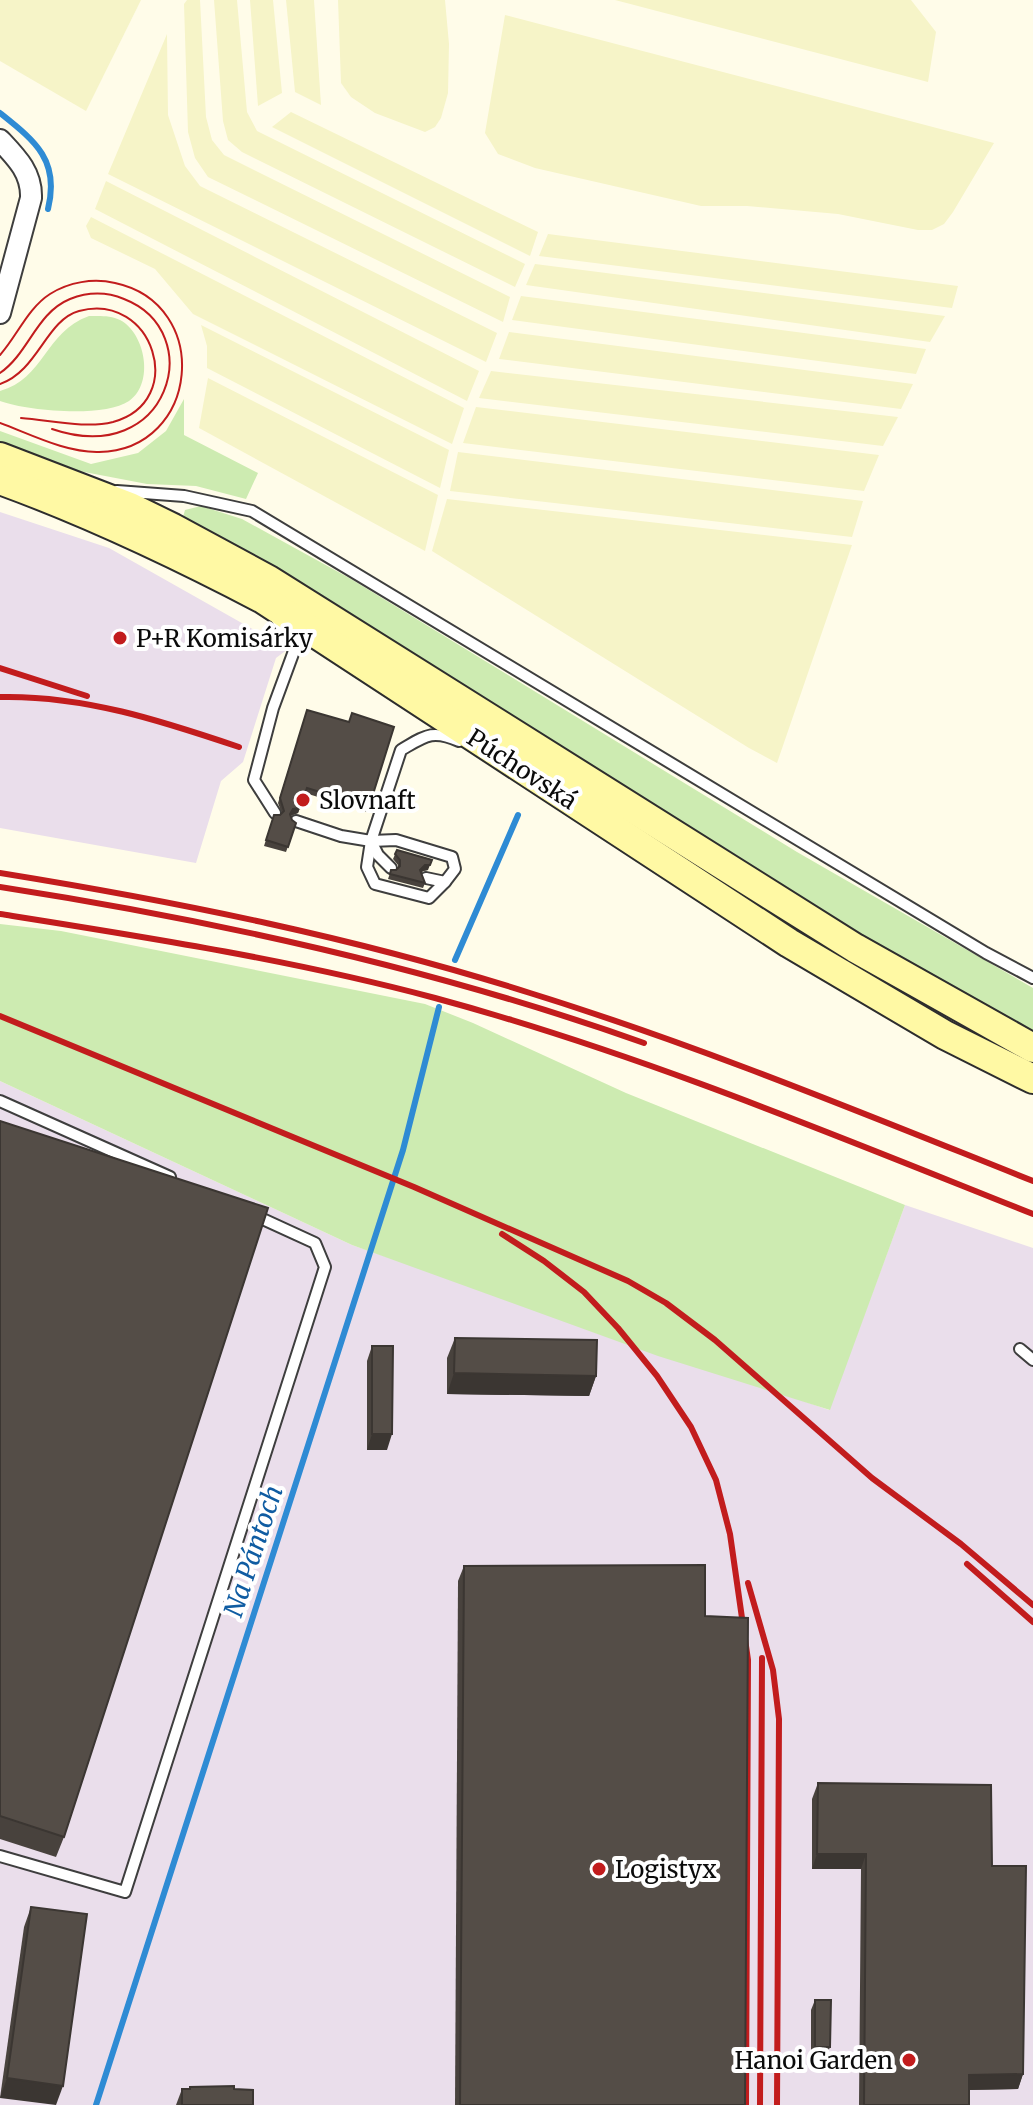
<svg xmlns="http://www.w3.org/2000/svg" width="1033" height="2105" font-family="Merriweather,serif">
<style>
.industrial{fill:#eadeeb}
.farmland{fill:#f6f4c8}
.green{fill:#cdebb1}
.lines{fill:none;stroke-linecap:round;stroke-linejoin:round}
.stream{stroke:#2e8bd4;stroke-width:6}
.lane-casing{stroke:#3e3e3e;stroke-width:14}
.street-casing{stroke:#3e3e3e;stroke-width:24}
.secondary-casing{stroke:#2d2d2d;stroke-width:32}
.lane{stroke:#fff;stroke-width:10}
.street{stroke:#fff;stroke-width:20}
.secondary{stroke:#fff9a4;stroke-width:28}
.tram{stroke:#c21c1d;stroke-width:2}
.rail{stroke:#c21c1d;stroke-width:6}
.wall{fill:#48423d}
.shaded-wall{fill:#3b3632}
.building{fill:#544d47;stroke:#3b3632;stroke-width:2}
.poi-dot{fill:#c21c1d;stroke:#fff;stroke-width:3}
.labels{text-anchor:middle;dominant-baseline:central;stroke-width:8;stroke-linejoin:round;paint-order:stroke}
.poi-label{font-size:24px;fill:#0b0b0b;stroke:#fff;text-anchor:start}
.street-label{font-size:24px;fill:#0b0b0b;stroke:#fff}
.water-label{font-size:26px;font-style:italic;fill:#0f5ca2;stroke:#fff}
</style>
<rect width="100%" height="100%" fill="#fffce9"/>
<g class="industrial">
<path d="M 0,512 L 109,548 L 288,649 L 276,658 L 243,762 L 221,781 L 196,863 L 0,828 Z"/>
<path d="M 0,1081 L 352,1245 L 829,1410 L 905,1205 L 1033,1248 L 1033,2105 L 0,2105 Z"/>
</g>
<g class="farmland">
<path d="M 0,0 L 141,0 L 86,111 L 0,61 Z"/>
<path d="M 187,0 L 200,0 L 206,117 L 212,140 L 224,155 L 510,297 L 503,322 L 208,177 L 195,158 L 188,132 L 184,4 Z"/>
<path d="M 214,0 L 237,0 L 247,112 L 257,131 L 525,264 L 515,287 L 242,152 L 228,140 L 223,121 Z"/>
<path d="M 250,0 L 273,0 L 282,93 L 258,106 Z"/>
<path d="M 286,0 L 314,0 L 321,105 L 295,92 Z"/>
<path d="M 338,0 L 445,0 L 449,44 L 448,93 L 441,118 L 435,127 L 425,132 L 375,113 L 351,97 L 341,83 Z"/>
<path d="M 615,0 L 911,0 L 936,32 L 928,82 Z"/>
<path d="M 505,15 L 994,143 L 953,212 L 944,224 L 932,230 L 918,230 L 838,214 L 747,206 L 701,206 L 535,168 L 498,154 L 485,133 Z"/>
<path d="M 167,34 L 168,115 L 185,166 L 200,186 L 497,333 L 486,362 L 108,174 Z"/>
<path d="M 291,112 L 538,232 L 530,256 L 272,127 Z"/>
<path d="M 106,181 L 479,371 L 467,401 L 95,209 Z"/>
<path d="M 91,217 L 464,408 L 452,444 L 193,314 L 155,269 L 91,238 L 86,226 Z"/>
<path d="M 548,234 L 958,286 L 952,308 L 539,256 Z"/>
<path d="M 535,264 L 945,316 L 930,342 L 526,285 Z"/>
<path d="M 521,296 L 926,349 L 916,374 L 512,320 Z"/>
<path d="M 201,325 L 449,450 L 440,488 L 207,368 L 207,346 Z"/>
<path d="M 509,332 L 913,384 L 901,409 L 499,359 Z"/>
<path d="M 491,371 L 898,417 L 883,446 L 479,398 Z"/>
<path d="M 208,378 L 438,495 L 425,551 L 199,428 Z"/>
<path d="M 476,407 L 879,455 L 864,491 L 463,443 Z"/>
<path d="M 458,452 L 863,501 L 852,537 L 450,491 Z"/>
<path d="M 447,499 L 852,545 L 777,763 L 749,748 L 432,551 Z"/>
</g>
<g class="green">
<path d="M 89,316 C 98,316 111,315 120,320 C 145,333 155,383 129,401 C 104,418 28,411 0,401 L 0,391 C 44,379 45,332 89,316 Z"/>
<path d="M 184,399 L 184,435 L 258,473 L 246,499 L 196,486 L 147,484 L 79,471 L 0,445 L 0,431 L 91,464 L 138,453 L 166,431 Z"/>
<path d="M 201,506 L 242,519 L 351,579 L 797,852 L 1033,988 L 1033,1034 L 915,971 L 183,517 L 185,510 Z"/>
<path d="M 0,924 L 61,931 L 425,1004 L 473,1023 L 626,1093 L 905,1205 L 830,1410 L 658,1356 L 352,1245 L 0,1081 Z"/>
</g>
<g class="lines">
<g class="stream">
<path d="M 0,113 C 35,141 60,160 48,209"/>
<path d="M 455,960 L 518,815"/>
<path d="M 96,2105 L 403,1150 L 439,1007"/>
</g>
<defs>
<g id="lane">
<path d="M 117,491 L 184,496 L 252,511 L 986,953 L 1033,978"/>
<path d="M 275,813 L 254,780 L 273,708 L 294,651 L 276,618"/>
<path d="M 296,821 L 341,836 L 371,841 L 401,750 C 425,736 432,729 459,741"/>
<path d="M 371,841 L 396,840 L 452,857 L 455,869 L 445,882 L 426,878"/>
<path d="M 371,841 L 367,867 L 375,884 L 429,898 L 445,882"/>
<path d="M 371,841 L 378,855 L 391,868"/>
<path d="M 0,1101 L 170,1177"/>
<path d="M 1020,1349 L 1033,1360"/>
<path d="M 0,1856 L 125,1892 L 325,1267 L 315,1243 L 254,1215"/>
</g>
<path id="street" d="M 0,140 C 17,158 32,173 31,198 L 0,313"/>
<g id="secondary">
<path d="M 0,457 L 130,507 L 173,528 L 269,580 L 855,948 L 1033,1048"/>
<path d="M 0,480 C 91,513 177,554 263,599 L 789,943 L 945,1035 L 1033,1079"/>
</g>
</defs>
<use href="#lane" class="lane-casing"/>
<use href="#street" class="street-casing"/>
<use href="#secondary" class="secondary-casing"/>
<use href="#lane" class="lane"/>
<use href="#street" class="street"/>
<use href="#secondary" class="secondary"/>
<g class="tram">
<path d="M 0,355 C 17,336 28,308 50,294 C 69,282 93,278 115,283 C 213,304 200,450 99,452 C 66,453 30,434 0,423"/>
<path d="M 0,373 C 29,353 36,313 70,299 C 88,292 107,292 124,299 C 209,332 169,469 52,429"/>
<path d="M 0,384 C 38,371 46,320 79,311 C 153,291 189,401 113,422 C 85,429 50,420 21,418"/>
</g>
<g class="rail">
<path d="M 0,668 L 87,696"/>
<path d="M 0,697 C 83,695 162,721 239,747"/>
<path d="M 0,873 C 179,902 357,938 530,993 C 701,1046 867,1115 1033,1181"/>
<path d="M 0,887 C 219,921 436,969 644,1043"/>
<path d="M 0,914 C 145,937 293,960 435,998 C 639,1053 837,1136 1033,1214"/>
<path d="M 0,1016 L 414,1187 L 628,1281 L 666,1303 L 715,1340 L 872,1478 L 961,1544 L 1033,1605"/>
<path d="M 502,1234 L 544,1261 L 584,1292 L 618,1328 L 657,1376 L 691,1427 L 716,1480 L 730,1534 L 748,1660 L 746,2105"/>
<path d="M 967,1564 L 1033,1622"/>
<path d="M 748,1583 L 773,1670 L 779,1719 L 777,2105"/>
<path d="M 760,2105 L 762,1658"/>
</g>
</g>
<g class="wall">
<path d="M 307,710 L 349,722 L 394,727 L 367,812 L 305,793 L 298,813 L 291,816 L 292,820 L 296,823 L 286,852 L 264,846 L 274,815 L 282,814 L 278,803 Z"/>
<path d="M 397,850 L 428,870 L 423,871 L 421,873 L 425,883 L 423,888 L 388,879 L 391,870 L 396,870 L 398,867 L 398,865 L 393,859 Z"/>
<path d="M 0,1121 L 64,1837 L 56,1857 L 0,1839 Z"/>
<path d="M 455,1338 L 596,1376 L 589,1396 L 447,1394 L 447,1358 Z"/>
<path d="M 372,1346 L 387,1450 L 367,1450 L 367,1361 Z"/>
<path d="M 464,1566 L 705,1616 L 745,2105 L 455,2105 L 458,1581 Z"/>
<path d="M 818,1783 L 992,1866 L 1023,2074 L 1018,2089 L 969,2090 L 969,2105 L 859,2105 L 861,1869 L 812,1869 L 812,1799 Z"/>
<path d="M 31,1907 L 63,2086 L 0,2098 L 24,1927 Z"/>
<path d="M 815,2000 L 826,2057 L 811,2057 L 811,2010 Z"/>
<path d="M 182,2089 L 234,2089 L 253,2105 L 176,2105 Z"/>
</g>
<g class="shaded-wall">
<path d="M 300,808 L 298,813 L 291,815 L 288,819 L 293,809 Z"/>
<path d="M 425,865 L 430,865 L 428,870 L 423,871 L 418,876 L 420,870 Z"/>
<path d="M 454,1373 L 596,1376 L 589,1396 L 447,1394 Z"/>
<path d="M 372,1434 L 392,1434 L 387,1450 L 367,1450 Z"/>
<path d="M 817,1854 L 866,1854 L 861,1869 L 812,1869 Z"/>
<path d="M 815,2047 L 830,2047 L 826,2057 L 811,2057 Z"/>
<path d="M 1023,2074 L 1018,2089 L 963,2090 L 969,2075 Z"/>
<path d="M 7,2078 L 63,2086 L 56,2105 L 0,2098 Z"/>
</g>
<g class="building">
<path d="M 307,710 L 349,722 L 352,713 L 394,727 L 369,807 L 307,788 L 300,808 L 293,809 L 290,814 L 292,820 L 296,823 L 288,847 L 266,840 L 274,815 L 280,815 L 284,811 L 280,798 Z"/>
<path d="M 397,850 L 432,860 L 430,865 L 425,865 L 420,870 L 425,883 L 390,874 L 391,870 L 396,870 L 400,866 L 400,860 L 395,854 Z"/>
<path d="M 0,1121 L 268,1208 L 64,1837 L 0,1816 Z"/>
<path d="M 455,1338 L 597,1340 L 596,1376 L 454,1373 Z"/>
<path d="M 372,1346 L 393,1346 L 392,1434 L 372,1434 Z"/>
<path d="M 705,1565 L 705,1616 L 748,1618 L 745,2105 L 460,2105 L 464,1566 Z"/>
<path d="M 818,1783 L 991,1785 L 992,1866 L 1026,1866 L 1023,2074 L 969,2075 L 969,2105 L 864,2105 L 866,1854 L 817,1854 Z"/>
<path d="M 31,1907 L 87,1914 L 63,2086 L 7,2078 Z"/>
<path d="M 815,2000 L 831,2000 L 830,2047 L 815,2047 Z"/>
<path d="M 234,2086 L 234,2089 L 253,2090 L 253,2105 L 182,2105 L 182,2089 L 190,2089 L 190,2087 Z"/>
</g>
<g class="poi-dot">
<circle cx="120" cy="638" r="8"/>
<circle cx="303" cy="800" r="8"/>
<circle cx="599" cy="1869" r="8"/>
<circle cx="909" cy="2060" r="8"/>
</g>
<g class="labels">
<g class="poi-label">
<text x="136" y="638">P+R Komisárky</text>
<text x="319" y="800">Slovnaft</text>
<text x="615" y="1869">Logistyx</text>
<text x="893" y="2060" text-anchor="end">Hanoi Garden</text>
</g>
<g class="street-label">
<text transform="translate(522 769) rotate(33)">Púchovská</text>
</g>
<g class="water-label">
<text transform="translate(253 1551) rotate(-72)">Na Pántoch</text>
</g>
</g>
</svg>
